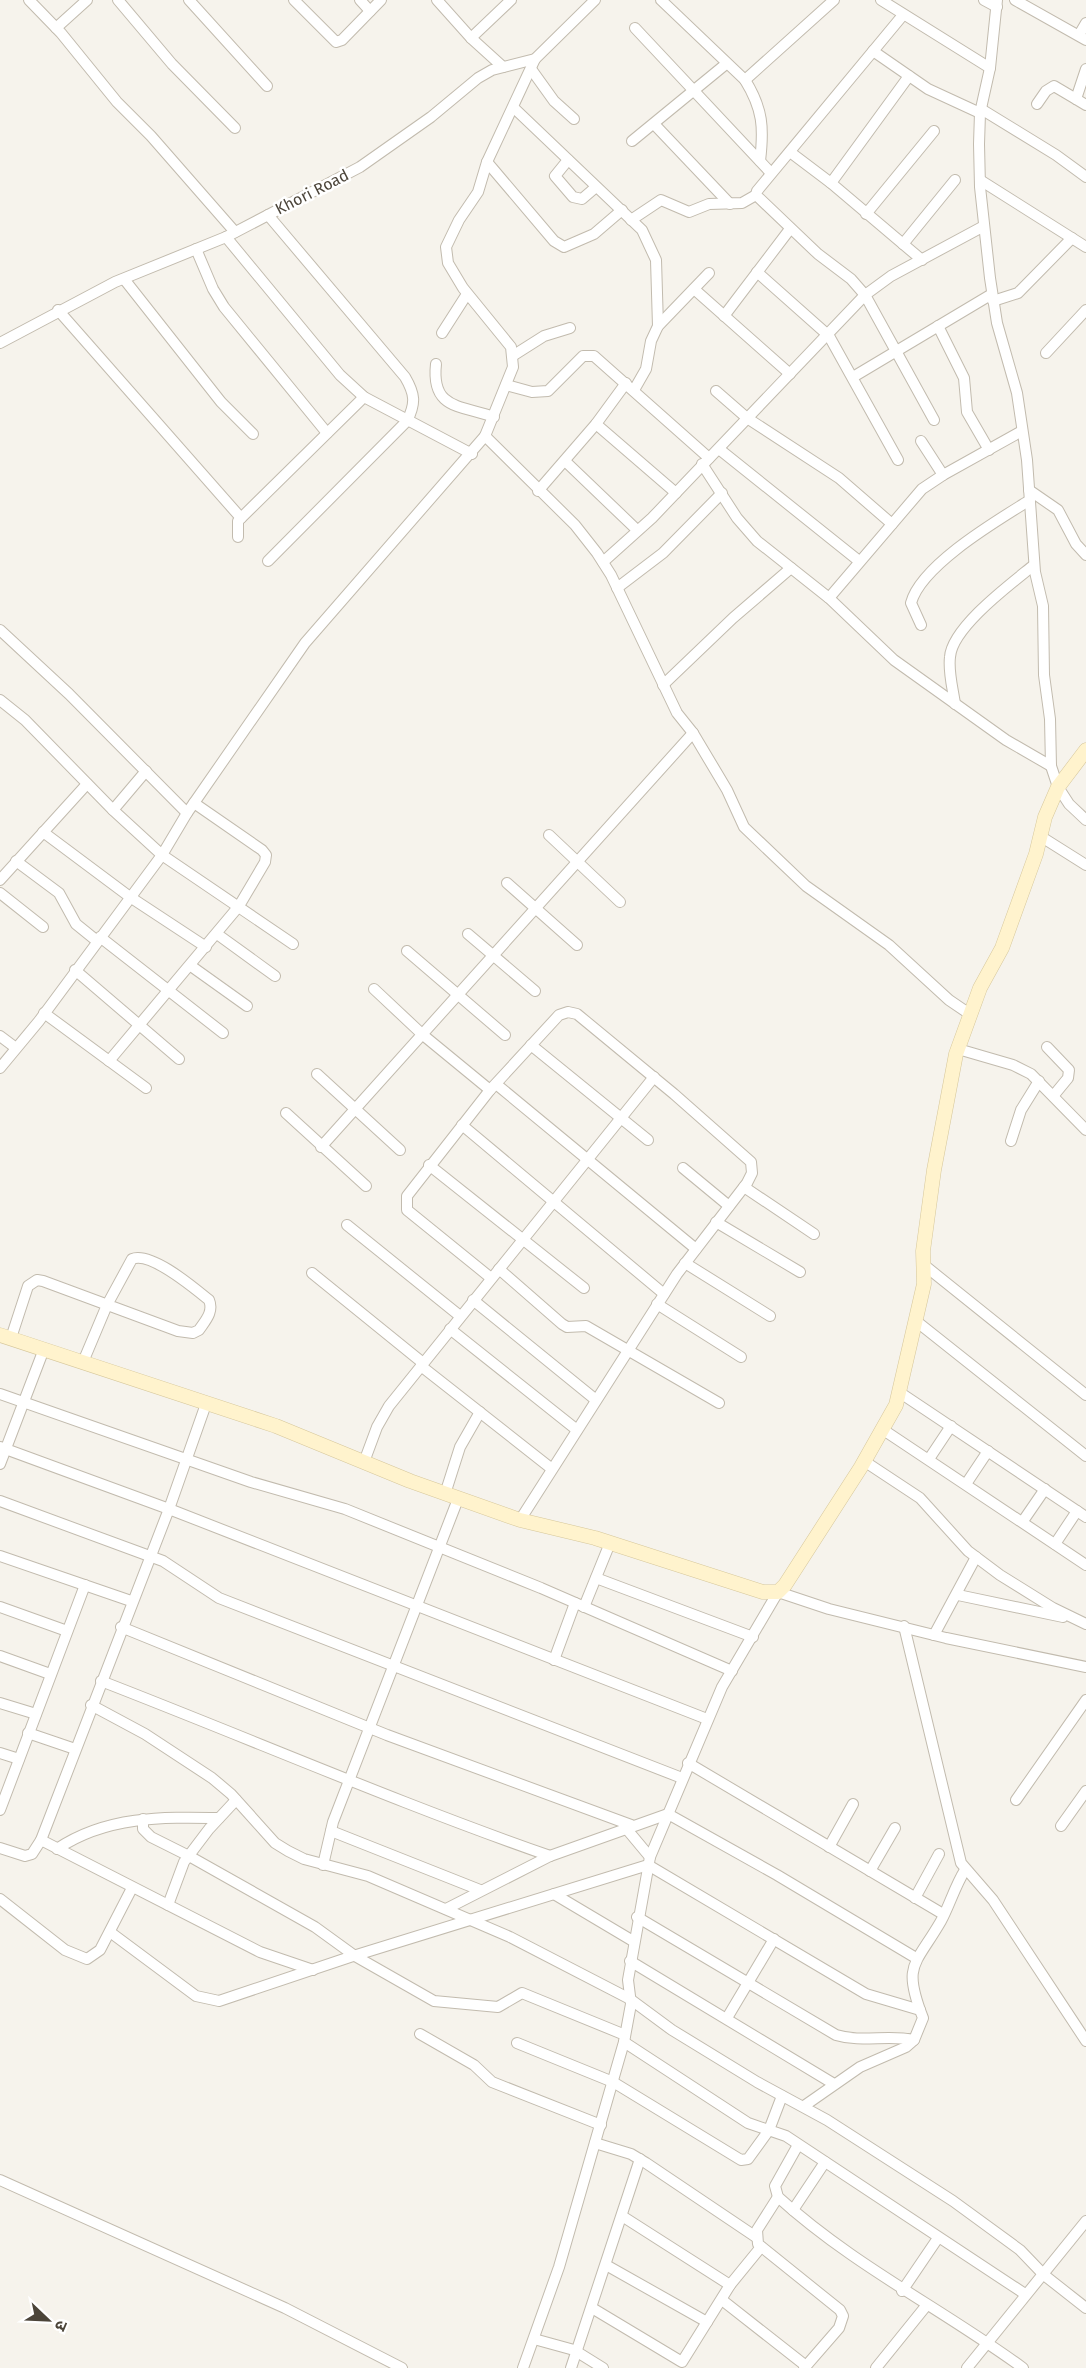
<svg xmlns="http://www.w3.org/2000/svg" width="1086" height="2368" font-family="'Fira Sans','Noto Sans Devanagari',sans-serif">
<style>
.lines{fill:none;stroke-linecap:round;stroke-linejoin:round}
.street-casing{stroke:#c2bbae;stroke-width:12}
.secondary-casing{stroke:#d6c79b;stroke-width:15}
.street{stroke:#fff;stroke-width:10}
.secondary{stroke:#fff3cd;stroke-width:14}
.labels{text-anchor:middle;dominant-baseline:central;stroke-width:5;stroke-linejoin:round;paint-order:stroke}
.street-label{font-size:16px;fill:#4b4439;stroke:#fff}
</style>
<rect width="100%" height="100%" fill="#f6f3ec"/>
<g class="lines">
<defs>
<g id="street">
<path d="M 29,0 L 61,33 L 117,102 L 151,136 L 235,232"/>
<path d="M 118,0 L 172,64 L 235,128"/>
<path d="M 189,0 L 267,86"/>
<path d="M 294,0 L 336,42 L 342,40 L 381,0"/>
<path d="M 360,0 L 370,11"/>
<path d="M 437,0 L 471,38 L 503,67"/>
<path d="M 661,0 L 745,80 L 834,0"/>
<path d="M 881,0 L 990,68"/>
<path d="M 984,0 L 997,7"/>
<path d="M 997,0 L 990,68 L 980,113 L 979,144 L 980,187 L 990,278 L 997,323 L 1017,393 L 1027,460 L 1035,572 L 1043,606 L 1044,675 L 1050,719 L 1051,766 L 1058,787 L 1069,804 L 1086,820"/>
<path d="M 1015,0 L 1086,40"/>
<path d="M 903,15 L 757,191 L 756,195 L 818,254 L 851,279 L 865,295 L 934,420"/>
<path d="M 56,28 L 87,0"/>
<path d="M 635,28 L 771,173"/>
<path d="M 1079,35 L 1086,23"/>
<path d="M 471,38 L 511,0"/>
<path d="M 873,51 L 928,89 L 980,113"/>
<path d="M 535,59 L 487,162 L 478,192 L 459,220 L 446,247 L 448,263 L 463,288 L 511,347 L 513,367 L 485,436 L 575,525 L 597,553 L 611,575 L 677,713 L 693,733 L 727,790 L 744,827 L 806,886 L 889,945 L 949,1000 L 971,1015"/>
<path d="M 531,69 L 554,101 L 574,119"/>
<path d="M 1086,69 L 1076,99 L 1086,105"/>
<path d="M 909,76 L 831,183 L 922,260"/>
<path d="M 745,80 C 763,109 764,128 760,161"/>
<path d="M 1037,104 L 1046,91 L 1054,86 L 1076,99"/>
<path d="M 514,108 L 642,230 L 656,260 L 658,326"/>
<path d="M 981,109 L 1056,155 L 1086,177"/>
<path d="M 654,124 L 730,204"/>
<path d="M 632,141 L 726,64"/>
<path d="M 790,152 L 831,183"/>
<path d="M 568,160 L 555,176 L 573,197 L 582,199 L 596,187"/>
<path d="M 487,162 L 554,241 L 564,247 L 594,234 L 622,210"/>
<path d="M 980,180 L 1086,247"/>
<path d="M 866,214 L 934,131"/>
<path d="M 631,220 L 661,200 L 689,212 L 709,204 L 742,203 L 756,195"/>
<path d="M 226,237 L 340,375 L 364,397 L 472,454"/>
<path d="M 903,244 L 955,180"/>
<path d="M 196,249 L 213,289 L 224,307 L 327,433"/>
<path d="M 757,272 L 829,336 L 898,460"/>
<path d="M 124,279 L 221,402 L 253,434"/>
<path d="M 694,289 L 790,374"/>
<path d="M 993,301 L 1018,293 L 1072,238"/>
<path d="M 58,310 L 241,518"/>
<path d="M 724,316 L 790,229"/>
<path d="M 938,326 L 964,378 L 967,412 L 989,450"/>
<path d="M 442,333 L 467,294"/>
<path d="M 0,343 L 115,282 L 226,237 L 360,167 L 431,117 L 478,78 L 492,70 L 535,59 L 595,0"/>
<path d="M 1046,353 L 1086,310"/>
<path d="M 514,355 L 544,336 L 570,328"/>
<path d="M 436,364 C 431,410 461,405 494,417"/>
<path d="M 853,377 L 992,294"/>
<path d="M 506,385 L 532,392 L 548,391 L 583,356 L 594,356 L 709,458"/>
<path d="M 634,390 L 646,369 L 651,341 L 658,326 L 709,273"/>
<path d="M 716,391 L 747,418 L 839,478 L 892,524"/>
<path d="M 596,424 L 676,493"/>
<path d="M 921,441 L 943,475"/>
<path d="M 719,449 L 859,561"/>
<path d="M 565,461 L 637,530"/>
<path d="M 702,464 L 737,518 L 757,541 L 829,598 L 894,660 L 1006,740 L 1051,766"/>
<path d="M 1029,490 L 1058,510 L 1076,544 L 1086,555"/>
<path d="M 538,491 L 596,424 L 626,383"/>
<path d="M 238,537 L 238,521 L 364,397"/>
<path d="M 268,561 L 407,421 C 416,403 415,394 405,377 L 268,215"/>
<path d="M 603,562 L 652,518 L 865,295 L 891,276 L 984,226"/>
<path d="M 617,588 L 663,553 L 722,493"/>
<path d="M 829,598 L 922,489 L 943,475 L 1022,431"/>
<path d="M 921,625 L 911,603 C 921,565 998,520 1030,500"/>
<path d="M 0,630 L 69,694 L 187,813"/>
<path d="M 663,685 L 733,618 L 791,568"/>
<path d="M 0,700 L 25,720 L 113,810 L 162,855 L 293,944"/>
<path d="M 955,704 C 953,689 948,672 950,657 C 952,627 1012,583 1034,565"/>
<path d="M 113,810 L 146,771"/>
<path d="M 43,832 L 130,897 L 206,947"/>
<path d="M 549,835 L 620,902"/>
<path d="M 1040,836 L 1086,865"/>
<path d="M 16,861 L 59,893 L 76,924 L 97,941"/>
<path d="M 0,880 L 87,784"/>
<path d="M 507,883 L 577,945"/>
<path d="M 0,893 L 43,927"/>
<path d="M 217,934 L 275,976"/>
<path d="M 468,934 L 535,991"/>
<path d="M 100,937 L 223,1033"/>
<path d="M 407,951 L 505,1035"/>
<path d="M 191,966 L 247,1006"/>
<path d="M 75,970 L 179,1059"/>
<path d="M 374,989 L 423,1035 L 490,1090"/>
<path d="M 44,1013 L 146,1088"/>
<path d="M 0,1036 L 16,1048"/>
<path d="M 531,1045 L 648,1140"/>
<path d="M 1047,1047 L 1069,1070 L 1068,1078 L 1054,1095"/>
<path d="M 958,1049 L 1013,1065 L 1031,1074 L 1086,1130"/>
<path d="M 109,1061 L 239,906 L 265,862 L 266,855 L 262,850 L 194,803"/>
<path d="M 0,1068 L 39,1021 L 162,855 L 187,813 L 305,643 L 485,436"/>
<path d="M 317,1074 L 400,1150"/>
<path d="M 496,1084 L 696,1249"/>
<path d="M 286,1113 L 366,1186"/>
<path d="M 462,1125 L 664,1294"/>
<path d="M 1011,1141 L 1021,1110 L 1039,1081"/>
<path d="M 321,1147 L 693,733"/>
<path d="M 429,1165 L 584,1288"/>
<path d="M 683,1168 L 729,1206"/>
<path d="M 744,1187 L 814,1234"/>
<path d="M 716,1222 L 800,1272"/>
<path d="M 347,1225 L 460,1316"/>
<path d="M 685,1263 L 770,1316"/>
<path d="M 924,1265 L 1086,1395"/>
<path d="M 499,1269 L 562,1324 L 567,1327 L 586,1326 L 719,1403"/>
<path d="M 312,1273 L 423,1363"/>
<path d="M 491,1278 L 407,1210 L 407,1196 L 490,1090 L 559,1015 L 568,1012 L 577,1014 L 674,1094 L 751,1162 L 752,1173 L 747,1183 L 677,1274 L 520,1520"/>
<path d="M 473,1300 L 596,1400"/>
<path d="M 657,1304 L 741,1357"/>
<path d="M 916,1321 L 1086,1456"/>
<path d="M 450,1329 L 577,1430"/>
<path d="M 11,1338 L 28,1286 L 37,1280 L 43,1281 L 178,1331 L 193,1333 L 199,1330 C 205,1321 214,1312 209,1300 C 194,1288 151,1251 132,1259 L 107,1305 L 83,1362"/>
<path d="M 421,1366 L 552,1469"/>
<path d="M 899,1392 L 1086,1517"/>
<path d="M 0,1394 L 251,1482 L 345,1509 L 541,1588 L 732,1671"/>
<path d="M 882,1429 L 1086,1565"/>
<path d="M 0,1447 L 169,1509 L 707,1719"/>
<path d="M 929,1459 L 951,1426"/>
<path d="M 864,1461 L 920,1498 L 968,1551 L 1000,1575 L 1053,1608 L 1086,1624"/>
<path d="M 364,1462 L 377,1427 L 389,1406 L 654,1077"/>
<path d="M 0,1464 L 44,1349"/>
<path d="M 966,1484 L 988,1451"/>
<path d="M 445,1494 L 460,1447 L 480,1412"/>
<path d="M 0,1501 L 163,1561 L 219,1598 L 682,1778"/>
<path d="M 1023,1521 L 1045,1489"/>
<path d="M 1055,1544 L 1077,1511"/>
<path d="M 0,1556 L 131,1601"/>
<path d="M 596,1578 L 753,1637"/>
<path d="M 958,1595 L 1063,1617"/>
<path d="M 0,1607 L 67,1631"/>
<path d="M 584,1607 L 610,1543"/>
<path d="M 904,1626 L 961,1863 L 993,1900 L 1086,2041"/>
<path d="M 121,1627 L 387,1735 L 631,1825"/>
<path d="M 934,1635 L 976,1557"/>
<path d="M 0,1656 L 50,1674"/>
<path d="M 554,1660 L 575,1603"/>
<path d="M 101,1681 C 251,1739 398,1803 550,1856"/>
<path d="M 0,1703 L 36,1714"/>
<path d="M 91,1705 L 145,1734 L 212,1778 L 231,1794 L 275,1843 L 288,1851 L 304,1859 L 368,1876 L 510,1937 L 630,1999 L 672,2030 L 757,2082 L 827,2120 L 953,2201 L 1020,2250 L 1044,2275 L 1086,2308"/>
<path d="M 28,1733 L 75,1749"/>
<path d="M 0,1753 L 19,1759"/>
<path d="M 688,1763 L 943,1914"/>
<path d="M 1016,1800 L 1086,1700"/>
<path d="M 0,1810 L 85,1585"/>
<path d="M 143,1819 L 143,1829 L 151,1837 L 189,1856 L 315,1927 L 355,1956 L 434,2001 L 498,2007 L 522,1993 L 625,2035"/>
<path d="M 1061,1826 L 1086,1791"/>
<path d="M 625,1827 L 650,1857"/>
<path d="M 331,1831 L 480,1890"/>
<path d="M 41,1840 L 260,1952 L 313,1970"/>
<path d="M 829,1847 L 853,1804"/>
<path d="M 0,1848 L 25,1856 L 32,1854 L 41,1840 L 169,1509 L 206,1404"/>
<path d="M 57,1849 C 106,1816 162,1817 219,1818"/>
<path d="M 323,1865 L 333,1822 L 458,1499"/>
<path d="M 870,1871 L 895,1828"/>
<path d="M 554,1894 L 633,1941"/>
<path d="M 915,1898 L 939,1854"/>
<path d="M 0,1899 L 65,1950 L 87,1959 L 100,1950 L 132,1888"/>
<path d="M 168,1905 L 184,1862 L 209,1829 L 236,1800"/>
<path d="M 446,1909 L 550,1856 L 668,1814 L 777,1875 L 916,1958"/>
<path d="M 637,1917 L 836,2035 C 862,2043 888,2034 914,2040"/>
<path d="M 110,1932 L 196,1996 L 219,2001 L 350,1957 L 648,1865 L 866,1994 L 920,2010"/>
<path d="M 630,1961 L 834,2084"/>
<path d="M 727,2018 L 774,1939"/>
<path d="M 420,2034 L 474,2065 L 492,2082 L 601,2125"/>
<path d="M 624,2042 L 748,2123 L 786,2136 L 1025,2294"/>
<path d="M 517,2043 L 613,2082 L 741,2160 L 748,2159 L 769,2130 L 782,2096"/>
<path d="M 804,2106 L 860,2067 L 906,2047 L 914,2040 L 923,2018 C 902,1964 915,1966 941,1921 C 950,1904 955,1886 965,1870"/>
<path d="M 595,2143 L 631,2154 L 646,2163 L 756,2237"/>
<path d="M 798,2145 L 775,2186 L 778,2197 C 854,2266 941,2308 1023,2368"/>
<path d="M 0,2180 L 285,2308 L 402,2368"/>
<path d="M 778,2197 L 757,2230 L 758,2244 L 840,2310 L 843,2316 L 839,2328 L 806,2366"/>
<path d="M 793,2210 L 825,2162"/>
<path d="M 622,2216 L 730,2285"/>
<path d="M 606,2265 L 707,2322"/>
<path d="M 902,2291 L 938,2238"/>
<path d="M 722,2300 L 806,2366 L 804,2368"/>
<path d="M 592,2308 L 682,2362 L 730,2285 L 761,2247"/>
<path d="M 534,2339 L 574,2350 L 603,2368"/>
<path d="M 523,2368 L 559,2267 L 624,2042 L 631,2004 L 628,1980 L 650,1857 L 722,1687 L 778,1592 L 829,1609 L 946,1638 L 1086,1667"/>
<path d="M 571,2368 L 640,2159"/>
<path d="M 876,2368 L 926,2306"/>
<path d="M 967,2368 L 1086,2221"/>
</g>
<path id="secondary" d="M 0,1335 L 276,1426 L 410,1481 L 520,1520 L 595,1538 L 763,1592 L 778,1592 L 785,1585 L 861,1467 L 896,1405 L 924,1284 L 923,1251 L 934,1170 L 956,1054 L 980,988 L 1002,948 L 1036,854 L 1045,817 L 1058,787 L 1086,750"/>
</defs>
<use href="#street" class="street-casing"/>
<use href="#secondary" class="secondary-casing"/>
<use href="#street" class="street"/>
<use href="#secondary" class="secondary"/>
</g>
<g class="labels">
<g class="street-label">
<text transform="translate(312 192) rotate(-27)">Khori Road</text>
</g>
</g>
<g transform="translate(48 2320) rotate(113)" stroke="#ffffff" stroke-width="4.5" paint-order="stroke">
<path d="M0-4.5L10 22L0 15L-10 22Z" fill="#4b4439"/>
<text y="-9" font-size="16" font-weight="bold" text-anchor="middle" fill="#4b4439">उ</text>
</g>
</svg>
